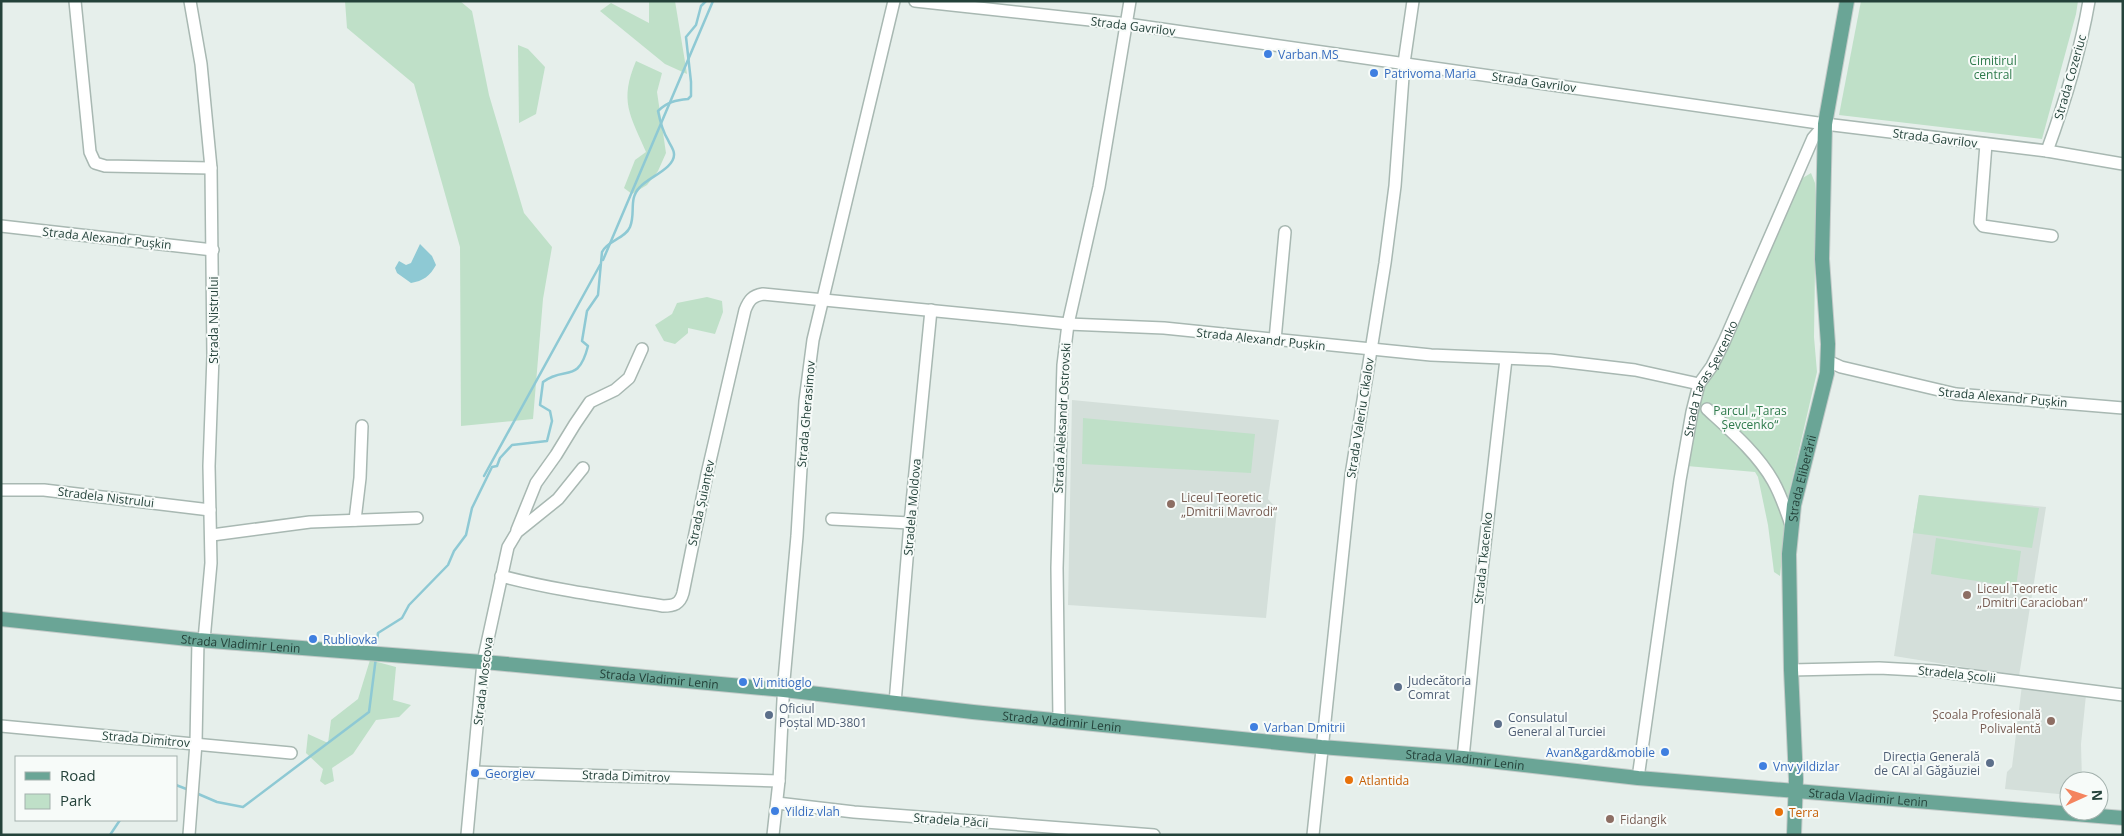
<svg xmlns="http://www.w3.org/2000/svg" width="2124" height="836" font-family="'Open Sans',sans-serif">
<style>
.built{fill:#d4dfda}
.green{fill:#bfe0c8}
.water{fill:#8ec9d4}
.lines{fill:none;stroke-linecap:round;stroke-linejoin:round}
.stream{stroke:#8ec9d4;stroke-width:2.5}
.minor-casing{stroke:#a8b8b2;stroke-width:14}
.major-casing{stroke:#c2cac8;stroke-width:16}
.minor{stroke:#fff;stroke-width:11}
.major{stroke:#6aa596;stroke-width:14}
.shop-dot{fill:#3f7fe0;stroke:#f7fbf9;stroke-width:2}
.education-dot{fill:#8d6e63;stroke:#f7fbf9;stroke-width:2}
.service-dot{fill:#5c6f8a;stroke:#f7fbf9;stroke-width:2}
.food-dot{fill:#e8710a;stroke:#f7fbf9;stroke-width:2}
.labels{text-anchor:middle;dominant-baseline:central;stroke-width:4;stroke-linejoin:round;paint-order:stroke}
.street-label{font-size:12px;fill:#24423a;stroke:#f7fbf9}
.shop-label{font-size:12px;fill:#366cbe;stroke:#f7fbf9;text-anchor:start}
.park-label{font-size:12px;fill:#2d7a4b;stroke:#f7fbf9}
.education-label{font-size:12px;fill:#785e54;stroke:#f7fbf9;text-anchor:start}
.service-label{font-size:12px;fill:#4e5e75;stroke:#f7fbf9;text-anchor:start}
.food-label{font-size:12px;fill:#c56008;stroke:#f7fbf9;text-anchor:start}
</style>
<rect width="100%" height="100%" fill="#e6efeb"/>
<g class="built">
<path d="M 1072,400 L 1279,420 L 1268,499 L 1277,509 L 1266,618 L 1068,605 Z"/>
<path d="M 1919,495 L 2046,507 L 2019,676 L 1894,656 Z"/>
<path d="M 2022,685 L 2086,695 L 2081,744 L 2082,781 L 2069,781 L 2069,795 L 2005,789 L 2007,772 L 2012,767 Z"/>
</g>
<g class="green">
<path d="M 345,1 L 460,1 L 472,11 L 489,95 L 524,213 L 552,247 L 543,299 L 533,419 L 461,426 L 460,247 L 414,84 L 347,28 Z"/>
<path d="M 649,1 L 675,1 L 687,74 L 665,64 L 600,11 L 611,3 L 649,23 Z"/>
<path d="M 1861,1 L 2078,1 L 2076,14 L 2042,139 L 1839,115 Z"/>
<path d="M 518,45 L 528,49 L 545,67 L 536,114 L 519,123 Z"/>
<path d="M 636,61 L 662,73 L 657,92 L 666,153 L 658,171 L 647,185 L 632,194 L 624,188 L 635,160 L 646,152 C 630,115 619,101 636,61 Z"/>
<path d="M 1811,173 L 1815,183 L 1816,199 L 1814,337 L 1817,372 L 1789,493 L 1780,576 L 1774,572 L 1768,525 L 1758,477 L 1755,472 L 1687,466 L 1694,421 L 1705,385 L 1745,307 L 1801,179 Z"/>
<path d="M 707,297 L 722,301 L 723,312 L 715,334 L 688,328 L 688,333 L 675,344 L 664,341 L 655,325 L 672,314 L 677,303 Z"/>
<path d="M 1083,418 L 1255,434 L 1251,473 L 1082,464 Z"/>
<path d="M 1919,495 L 2039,508 L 2032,548 L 1913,533 Z"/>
<path d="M 1936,538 L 2021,551 L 2016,587 L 1931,574 Z"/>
<path d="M 370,660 L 396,667 L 393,700 L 411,705 L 399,717 L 376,720 L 353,754 L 332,768 L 334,781 L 325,785 L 320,781 L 323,769 L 306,753 L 308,734 L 328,743 L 331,720 L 358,699 Z"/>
</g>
<path class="water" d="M 420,244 L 432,256 L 436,265 C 430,276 423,281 411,283 L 397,273 L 395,268 L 399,261 L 406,265 L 411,263 Z"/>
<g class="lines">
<g class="stream">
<path d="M 603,260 L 713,1"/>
<path d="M 484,476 L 600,265"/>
<path d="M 376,649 L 378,633 L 402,618 L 409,605 L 448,565 L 454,551 L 466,535 L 472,508 L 492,467 L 497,466 L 500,458 L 512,445 L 547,441 L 552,421 L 550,411 L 540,405 L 543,382 C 565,365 578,385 588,346 L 582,341 L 587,311 L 598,295 L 602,252 C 608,240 625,239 630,227 C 636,213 628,199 640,187 C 649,177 675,168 674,154 C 674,149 670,145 668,140 C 663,132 660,121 658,111 C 667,102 676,100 688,99 L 691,96 L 691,82 L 686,37 L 696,25 L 701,6 L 706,1"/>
<path d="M 176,785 L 189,790"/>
<path d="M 196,793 L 217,802 L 243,807 L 369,712 L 376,657"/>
<path d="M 110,835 L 120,820"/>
</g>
<defs>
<g id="minor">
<path d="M 75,1 L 90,152 L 95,163 L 105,166 L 211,168"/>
<path d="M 190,1 L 201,64 L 211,168 L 213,356 L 209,466 L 211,563 L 204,640"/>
<path d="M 915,1 L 1127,24 L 1825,124 L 2047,151 L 2123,164"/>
<path d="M 1986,144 L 1980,222 L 1983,226 L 2052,236"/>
<path d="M 2047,151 C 2065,102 2080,53 2089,1"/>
<path d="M 1,226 L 213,250"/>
<path d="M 1275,340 L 1285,232"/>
<path d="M 1828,361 L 1841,367 L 1956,394 L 2123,408"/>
<path d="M 1707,409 C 1731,431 1757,453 1773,481 C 1781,495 1786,510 1791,525"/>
<path d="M 1,490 L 44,490 L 210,510"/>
<path d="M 832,519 L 910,523"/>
<path d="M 355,520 L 360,478 L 362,426"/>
<path d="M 517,530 L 536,483 L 556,455 L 575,424 L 590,402 L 615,390 L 629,378 L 642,349"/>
<path d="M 212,535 L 310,522 L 417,518"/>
<path d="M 501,576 C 554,590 608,597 663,606 C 674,606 680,604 683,593 L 707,474 L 745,310 C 749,300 752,296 763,294 L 1068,324 L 1164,328 L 1431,355 L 1550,360 L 1635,370 L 1699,384"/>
<path d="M 1791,670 L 1879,668 L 1935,671 L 2123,695"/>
<path d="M 895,703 L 910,523 L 931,310"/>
<path d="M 1059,720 L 1057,568 L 1063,365 L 1068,324 L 1099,187 L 1130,1"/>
<path d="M 1,726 L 291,753"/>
<path d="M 1463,758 L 1479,597 L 1506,359"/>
<path d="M 473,772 L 779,781"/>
<path id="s1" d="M 1638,778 L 1680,480 L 1692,412 L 1699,384 L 1712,366 L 1724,342 L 1813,138 L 1825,124"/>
<path d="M 777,803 L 854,812 L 1154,835"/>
<path d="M 189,835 L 196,743 L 198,640"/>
<path d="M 467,835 L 483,662 L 508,547 L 517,532 L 558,499 L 583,468"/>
<path d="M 773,835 L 779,781 L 784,680 L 797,536 L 805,401 L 813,340 L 894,1"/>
<path d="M 1313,835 L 1351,475 L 1385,263 L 1395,186 L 1404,63 L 1413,1"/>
</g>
<g id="major">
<path id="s2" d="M 1,619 L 198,640 L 495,663 L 784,690 L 973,712 L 1321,747 L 1463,758 L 1638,778 L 2123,818"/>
<path id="s3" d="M 1794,835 L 1796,779 L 1791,670 L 1789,554 L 1794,505 L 1827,373 L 1828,344 L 1822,259 L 1825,124 L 1847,1"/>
</g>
</defs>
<use href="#minor" class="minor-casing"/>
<use href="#major" class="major-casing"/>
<use href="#minor" class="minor"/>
<use href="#major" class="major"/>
</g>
<g class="shop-dot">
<circle cx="1268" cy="54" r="5"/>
<circle cx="1374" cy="73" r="5"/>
<circle cx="313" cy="639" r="5"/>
<circle cx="743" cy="682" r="5"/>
<circle cx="1254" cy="727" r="5"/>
<circle cx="1665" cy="752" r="5"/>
<circle cx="1763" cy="766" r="5"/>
<circle cx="475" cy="773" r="5"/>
<circle cx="775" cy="811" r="5"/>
</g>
<g class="education-dot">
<circle cx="1171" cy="504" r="5"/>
<circle cx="1967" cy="595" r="5"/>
<circle cx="2051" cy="721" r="5"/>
<circle cx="1610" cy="819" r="5"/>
</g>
<g class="service-dot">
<circle cx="1398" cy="687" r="5"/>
<circle cx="769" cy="715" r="5"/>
<circle cx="1498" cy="724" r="5"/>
<circle cx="1990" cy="763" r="5"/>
</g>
<g class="food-dot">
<circle cx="1349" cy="780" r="5"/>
<circle cx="1779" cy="812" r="5"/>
</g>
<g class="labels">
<g class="street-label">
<text transform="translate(1133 26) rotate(7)">Strada Gavrilov</text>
<text transform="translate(2070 77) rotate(-74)">Strada Cozeriuc</text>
<text transform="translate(1534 82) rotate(8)">Strada Gavrilov</text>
<text transform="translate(1935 138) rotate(7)">Strada Gavrilov</text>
<text transform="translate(107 238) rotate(6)">Strada Alexandr Pușkin</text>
<text transform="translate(213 320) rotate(-90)">Strada Nistrului</text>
<text transform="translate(1261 339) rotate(6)">Strada Alexandr Pușkin</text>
<text stroke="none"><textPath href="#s1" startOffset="408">Strada Taras Șevcenko</textPath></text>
<text transform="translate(2003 397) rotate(5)">Strada Alexandr Pușkin</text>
<text transform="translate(806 414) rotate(-85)">Strada Gherasimov</text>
<text transform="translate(1062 418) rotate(-87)">Strada Aleksandr Ostrovski</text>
<text transform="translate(1360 418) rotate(-81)">Strada Valeriu Cikalov</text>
<text stroke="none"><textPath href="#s3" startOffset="358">Strada Eliberării</textPath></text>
<text transform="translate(106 497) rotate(7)">Stradela Nistrului</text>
<text transform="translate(701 503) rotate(-78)">Strada Șuianțev</text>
<text transform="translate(912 507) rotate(-85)">Stradela Moldova</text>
<text transform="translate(1483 558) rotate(-84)">Strada Tkacenko</text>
<text stroke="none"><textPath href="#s2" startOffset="241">Strada Vladimir Lenin</textPath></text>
<text transform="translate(1957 674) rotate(6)">Stradela Școlii</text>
<text stroke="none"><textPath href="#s2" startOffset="661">Strada Vladimir Lenin</textPath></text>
<text transform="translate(483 681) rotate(-83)">Strada Moscova</text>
<text stroke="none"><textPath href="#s2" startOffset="1066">Strada Vladimir Lenin</textPath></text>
<text transform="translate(146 739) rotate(5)">Strada Dimitrov</text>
<text stroke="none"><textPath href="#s2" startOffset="1471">Strada Vladimir Lenin</textPath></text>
<text transform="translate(626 776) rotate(2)">Strada Dimitrov</text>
<text stroke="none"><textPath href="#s2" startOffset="1876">Strada Vladimir Lenin</textPath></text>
<text transform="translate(951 820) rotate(4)">Stradela Păcii</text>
</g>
<g class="shop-label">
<text x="1278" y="54">Varban MS</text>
<text x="1384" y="73">Patrivoma Maria</text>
<text x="323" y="639">Rubliovka</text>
<text x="753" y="682">Vi mitioglo</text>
<text x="1264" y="727">Varban Dmitrii</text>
<text x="1655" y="752" text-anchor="end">Avan&amp;gard&amp;mobile</text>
<text x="1773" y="766">Vnv yildizlar</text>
<text x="485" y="773">Georgiev</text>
<text x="785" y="811">Yildiz vlah</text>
</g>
<g class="park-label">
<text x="1993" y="60">Cimitirul<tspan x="1993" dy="14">central</tspan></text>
<text x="1750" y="410">Parcul „Taras<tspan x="1750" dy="14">Șevcenko“</tspan></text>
</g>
<g class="education-label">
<text x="1181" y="497">Liceul Teoretic<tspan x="1181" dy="14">„Dmitrii Mavrodi“</tspan></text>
<text x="1977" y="588">Liceul Teoretic<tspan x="1977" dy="14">„Dmitri Caracioban“</tspan></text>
<text x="2041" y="714" text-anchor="end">Școala Profesională<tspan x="2041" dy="14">Polivalentă</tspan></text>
<text x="1620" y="819">Fidangik</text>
</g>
<g class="service-label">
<text x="1408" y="680">Judecătoria<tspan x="1408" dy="14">Comrat</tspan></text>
<text x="779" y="708">Oficiul<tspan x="779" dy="14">Poștal MD-3801</tspan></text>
<text x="1508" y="717">Consulatul<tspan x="1508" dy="14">General al Turciei</tspan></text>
<text x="1980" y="756" text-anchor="end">Direcția Generală<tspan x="1980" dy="14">de CAI al Găgăuziei</tspan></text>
</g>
<g class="food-label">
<text x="1359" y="780">Atlantida</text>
<text x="1789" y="812">Terra</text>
</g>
</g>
<rect width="2124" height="836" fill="none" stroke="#24423a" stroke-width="5"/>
<rect x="15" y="756" width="162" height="65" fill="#f7fbf9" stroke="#a3b1ad"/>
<rect x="25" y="772" width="25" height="8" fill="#6aa596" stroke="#a3b1ad"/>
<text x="60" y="781" font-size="15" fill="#24423a">Road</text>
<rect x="25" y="794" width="25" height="15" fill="#bfe0c8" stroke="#a3b1ad"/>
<text x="60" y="806" font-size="15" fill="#24423a">Park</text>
<g transform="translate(2084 796) rotate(87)"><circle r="24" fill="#f7fbf9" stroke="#a3b1ad"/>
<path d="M0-4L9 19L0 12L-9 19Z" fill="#f4845f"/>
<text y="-8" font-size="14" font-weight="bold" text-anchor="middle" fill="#24423a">N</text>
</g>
</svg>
